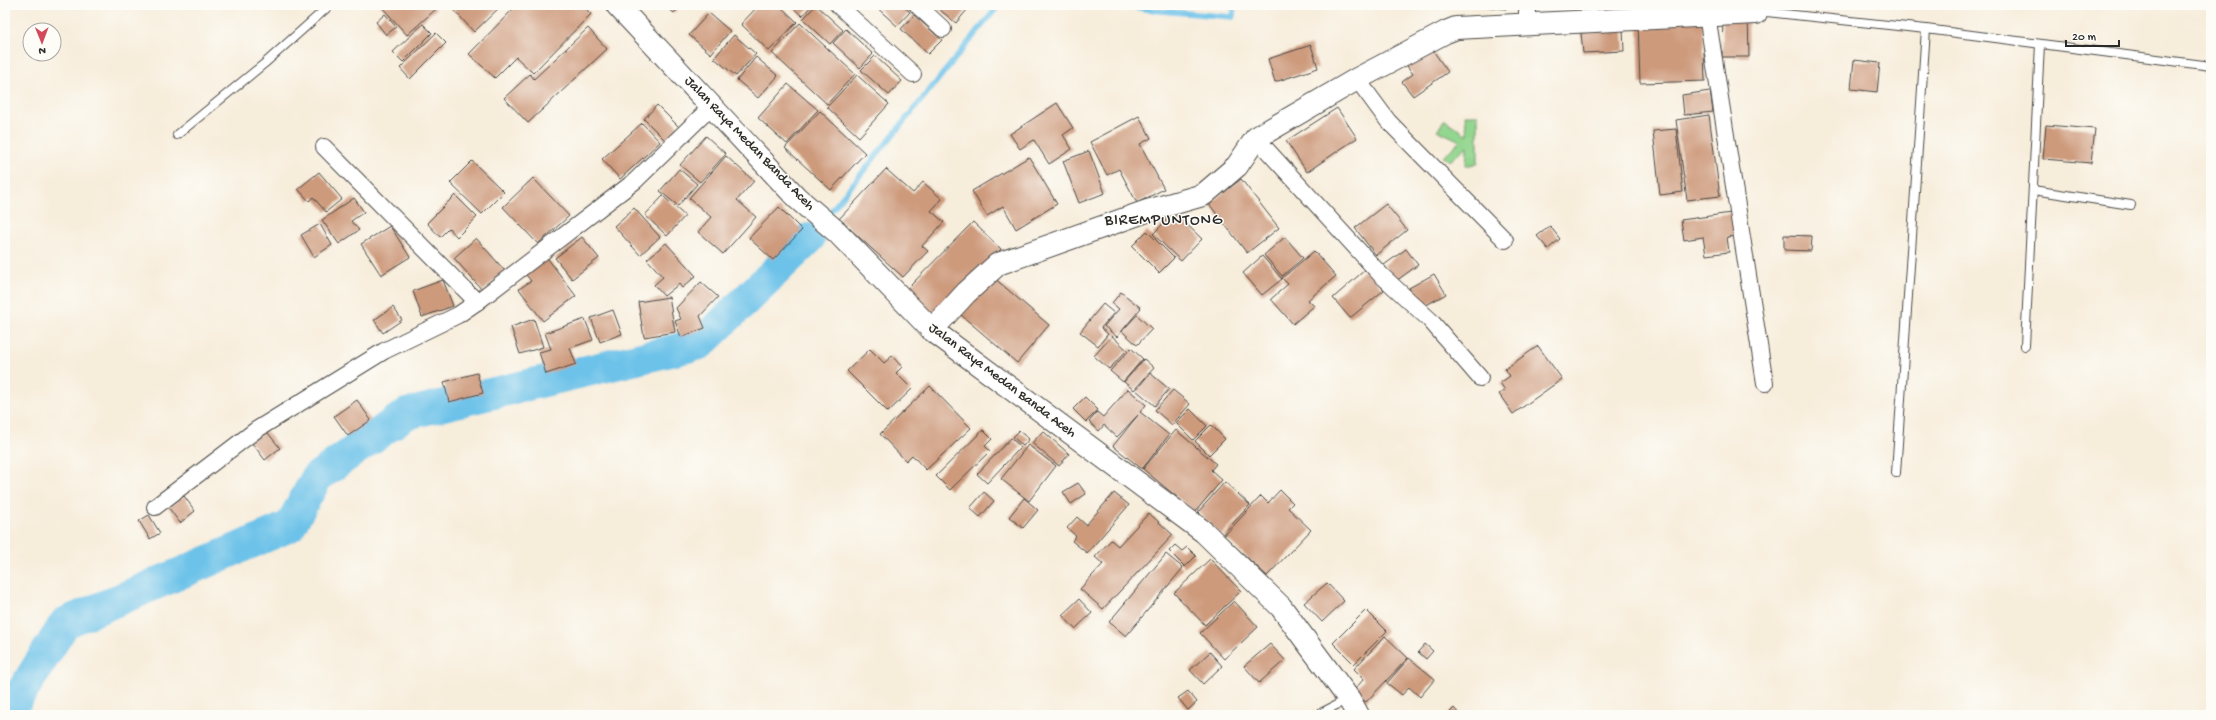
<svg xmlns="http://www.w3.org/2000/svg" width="2216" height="720" font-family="'Gochi Hand',sans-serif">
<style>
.green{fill:#93d68f;stroke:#5f805d}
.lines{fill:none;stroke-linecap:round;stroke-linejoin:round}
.stream{stroke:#6dc2e9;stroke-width:5.5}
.river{stroke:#6dc2e9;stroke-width:32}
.building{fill:#cd9a7c}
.lane-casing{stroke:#4a4845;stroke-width:10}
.street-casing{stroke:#4a4845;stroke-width:18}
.secondary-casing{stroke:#4a4845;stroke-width:24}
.highway-casing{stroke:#4a4845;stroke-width:24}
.lane{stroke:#fff;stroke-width:8}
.street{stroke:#fff;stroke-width:16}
.secondary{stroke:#fff;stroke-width:22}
.highway{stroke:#fff;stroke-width:22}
.labels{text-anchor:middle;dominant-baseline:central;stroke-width:3;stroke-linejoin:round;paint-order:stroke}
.street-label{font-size:14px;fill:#2b2b2b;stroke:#fdfcf7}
.quarter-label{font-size:16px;letter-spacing:1px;fill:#2b2b2b;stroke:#fdfcf7}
</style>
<rect width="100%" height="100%" fill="#fdfcf7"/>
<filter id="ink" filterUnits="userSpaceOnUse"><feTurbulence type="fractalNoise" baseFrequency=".025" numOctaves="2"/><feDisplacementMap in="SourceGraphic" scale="8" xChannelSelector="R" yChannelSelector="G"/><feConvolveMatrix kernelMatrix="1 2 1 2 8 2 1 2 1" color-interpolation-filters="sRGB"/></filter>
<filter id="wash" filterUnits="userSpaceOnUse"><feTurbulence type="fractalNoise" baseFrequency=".012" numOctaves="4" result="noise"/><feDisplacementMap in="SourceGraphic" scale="16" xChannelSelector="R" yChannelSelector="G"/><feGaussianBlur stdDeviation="0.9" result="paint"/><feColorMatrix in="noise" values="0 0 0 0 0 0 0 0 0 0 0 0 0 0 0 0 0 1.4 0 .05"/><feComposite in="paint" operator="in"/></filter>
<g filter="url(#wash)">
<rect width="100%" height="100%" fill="#f7eddb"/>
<path class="green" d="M 1465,115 L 1478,115 L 1478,163 L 1466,166 L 1467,146 L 1450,161 L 1443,157 L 1460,141 L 1437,130 L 1445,120 L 1467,135 Z"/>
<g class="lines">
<g class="stream">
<path d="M 1126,5 L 1150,10 L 1233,17 L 1234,5"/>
<path d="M 826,217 L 999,5"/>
<path d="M 809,239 L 821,224"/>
</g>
<path class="river" d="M 7,715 L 65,623 L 290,526 L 317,477 L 406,414 L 700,344 L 809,239"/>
</g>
<g id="blocks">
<g class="building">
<path d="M 380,5 L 432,5 L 436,9 L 407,35 Z"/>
<path d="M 457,5 L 502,5 L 474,32 L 453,9 Z"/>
<path d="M 517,5 L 582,5 L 591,14 L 533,73 L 516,57 L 495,78 L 469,54 Z"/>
<path d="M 664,5 L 681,5 L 674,13 Z"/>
<path d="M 759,5 L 779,5 L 797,22 L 769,51 L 741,24 Z"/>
<path d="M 790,5 L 812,5 L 802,16 Z"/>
<path d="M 816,5 L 843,30 L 830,44 L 803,19 Z"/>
<path d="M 874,5 L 902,5 L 910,12 L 897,26 Z"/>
<path d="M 934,5 L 962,5 L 967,10 L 956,23 Z"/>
<path d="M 1482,5 L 1506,5 L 1506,9 L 1482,6 Z"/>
<path d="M 709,13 L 730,31 L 711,54 L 689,35 Z"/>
<path d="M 385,14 L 396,27 L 386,35 L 376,22 Z"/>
<path d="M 1748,14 L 1749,57 L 1722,57 L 1723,17 Z"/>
<path d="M 914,15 L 942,40 L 928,54 L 901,29 Z"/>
<path d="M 1703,21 L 1705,81 L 1640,83 L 1638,23 Z"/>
<path d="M 800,23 L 855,74 L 827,104 L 772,53 Z"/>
<path d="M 423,24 L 432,33 L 403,62 L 393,52 Z"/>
<path d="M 588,28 L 607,49 L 528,123 L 504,98 L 530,74 L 534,79 Z"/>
<path d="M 846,29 L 873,54 L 860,68 L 833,43 Z"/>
<path d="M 1623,30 L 1624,51 L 1583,53 L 1581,33 Z"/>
<path d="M 436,33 L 446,43 L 410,79 L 400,68 Z"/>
<path d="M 734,35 L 756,54 L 736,76 L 714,58 Z"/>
<path d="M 1427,42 L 1448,72 L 1413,96 L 1402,82 L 1413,74 L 1402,59 Z"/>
<path d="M 1311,45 L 1318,68 L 1275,82 L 1268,59 Z"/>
<path d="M 875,56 L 902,81 L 889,95 L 861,70 Z"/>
<path d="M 756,57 L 778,76 L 758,98 L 737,80 Z"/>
<path d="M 1854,60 L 1880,63 L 1877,92 L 1851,89 Z"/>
<path d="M 857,75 L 889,104 L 859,137 L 827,107 Z"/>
<path d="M 788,84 L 818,110 L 787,144 L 758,118 Z"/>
<path d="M 1710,91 L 1713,112 L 1684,115 L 1682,95 Z"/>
<path d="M 1057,103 L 1073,128 L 1063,135 L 1072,149 L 1049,164 L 1034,140 L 1020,149 L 1010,134 Z"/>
<path d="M 657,105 L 680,128 L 666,141 L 644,119 Z"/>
<path d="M 1337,108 L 1357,138 L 1307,172 L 1286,141 Z"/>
<path d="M 820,111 L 865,153 L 831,190 L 785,148 Z"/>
<path d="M 1709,115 L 1720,196 L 1687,200 L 1676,120 Z"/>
<path d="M 1139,116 L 1151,138 L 1140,144 L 1164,189 L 1137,203 L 1119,169 L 1107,175 L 1090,142 Z"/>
<path d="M 642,123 L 660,142 L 620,179 L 602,159 Z"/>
<path d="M 2046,125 L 2095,129 L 2091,163 L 2043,159 Z"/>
<path d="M 1676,129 L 1683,192 L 1660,195 L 1653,131 Z"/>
<path d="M 706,136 L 726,154 L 700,182 L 680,165 Z"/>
<path d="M 1089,151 L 1105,193 L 1079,203 L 1063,161 Z"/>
<path d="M 726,156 L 754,181 L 737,200 L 756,217 L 723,254 L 698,232 L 711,217 L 689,198 Z"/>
<path d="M 1029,157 L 1057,204 L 1016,229 L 1003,206 L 987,216 L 972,191 Z"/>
<path d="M 472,161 L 504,192 L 482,214 L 450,183 Z"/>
<path d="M 679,169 L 697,184 L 678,206 L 660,191 Z"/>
<path d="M 886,169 L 913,193 L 923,182 L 942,199 L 931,211 L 944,222 L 922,246 L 928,251 L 903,277 L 839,219 Z"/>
<path d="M 319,172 L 342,199 L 326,212 L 313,197 L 309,201 L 298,189 Z"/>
<path d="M 533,178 L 569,216 L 538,244 L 503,207 Z"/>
<path d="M 1241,179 L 1279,228 L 1247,253 L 1209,204 Z"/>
<path d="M 455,195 L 477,217 L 457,237 L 449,228 L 440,237 L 427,223 Z"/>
<path d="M 663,196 L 685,216 L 667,236 L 645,215 Z"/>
<path d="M 354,198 L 364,212 L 351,221 L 359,230 L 339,244 L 322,220 Z"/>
<path d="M 1386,204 L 1407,230 L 1376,255 L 1355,228 Z"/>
<path d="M 779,207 L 802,230 L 773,260 L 749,238 Z"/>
<path d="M 634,208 L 660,237 L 640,255 L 614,226 Z"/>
<path d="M 1174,212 L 1202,239 L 1181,261 L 1153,234 Z"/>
<path d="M 1731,213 L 1735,236 L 1727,237 L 1729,252 L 1706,255 L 1703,237 L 1684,240 L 1681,220 Z"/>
<path d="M 973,222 L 1001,249 L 932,320 L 903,293 Z"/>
<path d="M 320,224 L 332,245 L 314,257 L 301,235 Z"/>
<path d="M 390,226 L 410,257 L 381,275 L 361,244 Z"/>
<path d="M 1550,226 L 1560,239 L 1548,249 L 1537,236 Z"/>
<path d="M 1147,231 L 1174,258 L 1159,273 L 1132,246 Z"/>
<path d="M 1784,235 L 1812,236 L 1811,251 L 1784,250 Z"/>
<path d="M 582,237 L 599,258 L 572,279 L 555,258 Z"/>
<path d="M 1285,237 L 1303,258 L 1282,276 L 1264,255 Z"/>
<path d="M 476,238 L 505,271 L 483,291 L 454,258 Z"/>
<path d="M 666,243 L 696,276 L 682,288 L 679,284 L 664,296 L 654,285 L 663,277 L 647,259 Z"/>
<path d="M 1406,249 L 1418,265 L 1396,281 L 1384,265 Z"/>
<path d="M 1314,251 L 1336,276 L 1308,300 L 1314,306 L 1293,324 L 1271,299 L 1288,284 L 1282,278 Z"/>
<path d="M 545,255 L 576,296 L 543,321 L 519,289 L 531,281 L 523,271 Z"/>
<path d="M 1262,256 L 1282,279 L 1262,295 L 1243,273 Z"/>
<path d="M 1366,269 L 1384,290 L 1350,318 L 1333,298 Z"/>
<path d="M 1434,274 L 1446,294 L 1421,308 L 1409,288 Z"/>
<path d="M 993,277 L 1049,325 L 1017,363 L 961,315 Z"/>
<path d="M 443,280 L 453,306 L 422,317 L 413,291 Z"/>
<path d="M 701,282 L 718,297 L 700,316 L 705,328 L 681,337 L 675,321 L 681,319 L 676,308 Z"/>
<path d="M 1121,292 L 1141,308 L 1117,337 L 1104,326 L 1119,309 L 1112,303 Z"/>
<path d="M 669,297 L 675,332 L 644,337 L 638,302 Z"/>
<path d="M 1103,304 L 1114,313 L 1101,328 L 1108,334 L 1098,346 L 1080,332 Z"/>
<path d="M 393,307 L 402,320 L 383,333 L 374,320 Z"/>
<path d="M 613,310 L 622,334 L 600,342 L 591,318 Z"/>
<path d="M 1137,315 L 1152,329 L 1137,345 L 1122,331 Z"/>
<path d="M 534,319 L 543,347 L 520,354 L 511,327 Z"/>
<path d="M 585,319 L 593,340 L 570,348 L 576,364 L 546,374 L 539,352 L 551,349 L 545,333 Z"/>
<path d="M 1112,336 L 1127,350 L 1109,369 L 1094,356 Z"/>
<path d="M 1538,346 L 1562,379 L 1513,414 L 1499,394 L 1505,390 L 1500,383 L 1510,376 L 1505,369 Z"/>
<path d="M 1131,348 L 1143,359 L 1123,382 L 1110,371 Z"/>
<path d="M 870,349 L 884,363 L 892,356 L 902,367 L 896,373 L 912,389 L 888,412 L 847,371 Z"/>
<path d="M 1144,359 L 1154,368 L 1134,390 L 1124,382 Z"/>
<path d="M 477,373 L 483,393 L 449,402 L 444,382 Z"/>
<path d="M 1150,373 L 1169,389 L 1155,406 L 1136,390 Z"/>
<path d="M 930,386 L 971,428 L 926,470 L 912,455 L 906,461 L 880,434 Z"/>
<path d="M 1128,389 L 1146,405 L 1140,412 L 1169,435 L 1142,469 L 1113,446 L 1138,415 L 1117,437 L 1104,425 L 1099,431 L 1089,422 L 1097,412 L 1103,417 Z"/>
<path d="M 1173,390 L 1190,404 L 1172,425 L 1155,410 Z"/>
<path d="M 1085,397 L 1098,410 L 1086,422 L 1073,409 Z"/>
<path d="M 357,400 L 371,420 L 348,436 L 334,416 Z"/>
<path d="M 1190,409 L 1207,426 L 1193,440 L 1176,423 Z"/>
<path d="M 1211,425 L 1225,439 L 1209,455 L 1195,441 Z"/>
<path d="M 264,428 L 280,448 L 265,460 L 249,439 Z"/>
<path d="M 983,430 L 992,439 L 985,446 L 990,451 L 950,490 L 936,476 Z"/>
<path d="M 1176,430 L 1216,464 L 1211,470 L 1222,480 L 1195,512 L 1143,469 Z"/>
<path d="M 1019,431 L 1029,439 L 1023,446 L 1013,437 Z"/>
<path d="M 1043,431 L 1069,454 L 1059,466 L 1032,443 Z"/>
<path d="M 1011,438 L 1021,447 L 987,483 L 977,474 Z"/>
<path d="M 1028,445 L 1056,466 L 1029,501 L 1001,479 Z"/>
<path d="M 1225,482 L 1250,505 L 1222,535 L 1198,512 Z"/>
<path d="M 1078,483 L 1086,494 L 1071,504 L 1063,492 Z"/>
<path d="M 1280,490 L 1293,503 L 1288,508 L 1311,530 L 1267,576 L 1224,536 L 1261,496 L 1268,503 Z"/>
<path d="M 984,492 L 994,501 L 980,517 L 970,508 Z"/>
<path d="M 1114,493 L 1129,505 L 1087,553 L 1072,541 L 1076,536 L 1067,528 L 1077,517 L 1086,525 Z"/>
<path d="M 184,496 L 195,511 L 180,523 L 168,507 Z"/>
<path d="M 1024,498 L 1038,510 L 1023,528 L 1009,517 Z"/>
<path d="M 1149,513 L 1173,535 L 1103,609 L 1080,589 L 1103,564 L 1095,557 L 1111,540 L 1118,546 Z"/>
<path d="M 149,515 L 160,533 L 150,539 L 139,521 Z"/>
<path d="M 1175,545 L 1182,551 L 1187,547 L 1196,556 L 1185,567 L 1169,551 Z"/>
<path d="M 1166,554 L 1183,568 L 1126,636 L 1109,622 Z"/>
<path d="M 1210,559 L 1241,591 L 1205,625 L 1174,593 Z"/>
<path d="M 1327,583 L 1344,601 L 1322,622 L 1304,603 Z"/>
<path d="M 1079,599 L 1092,613 L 1075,629 L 1062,615 Z"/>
<path d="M 1234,601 L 1258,627 L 1224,659 L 1200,633 Z"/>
<path d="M 1366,610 L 1387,631 L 1354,664 L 1333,643 Z"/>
<path d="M 1385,636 L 1408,658 L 1366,702 L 1353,691 L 1364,679 L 1354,669 Z"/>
<path d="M 1270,644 L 1285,660 L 1259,683 L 1244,666 Z"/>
<path d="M 1425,644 L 1433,651 L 1426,659 L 1418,652 Z"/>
<path d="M 1210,652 L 1222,666 L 1203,684 L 1190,670 Z"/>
<path d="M 1409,658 L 1435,679 L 1420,697 L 1409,687 L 1402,695 L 1387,683 Z"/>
<path d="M 1188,691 L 1197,702 L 1188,710 L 1178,698 Z"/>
<path d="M 1454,708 L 1460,715 L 1447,715 Z"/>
</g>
</g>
</g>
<g filter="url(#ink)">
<use href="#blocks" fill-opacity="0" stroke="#4a4845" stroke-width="1"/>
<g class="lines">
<defs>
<g id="lane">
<path d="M 1757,11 L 1926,29 L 2211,66"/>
<path d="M 177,135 L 265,63 L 330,5"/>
<path d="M 2033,190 L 2131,205"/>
<path d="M 2025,346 L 2040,44"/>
<path d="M 1896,473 L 1926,29"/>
<path d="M 1317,715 L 1348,699"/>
</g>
<g id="street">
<path d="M 838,5 L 913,74"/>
<path d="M 917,5 L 943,29"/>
<path d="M 1707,15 L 1765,383"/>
<path d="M 1527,26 L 1527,5"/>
<path d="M 1357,79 L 1388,121 L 1505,240"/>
<path d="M 1256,138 L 1380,274 L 1430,320 L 1480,378"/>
<path d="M 324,147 L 477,302"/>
<path d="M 155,507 L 256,430 L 384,351 L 458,315 L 477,302 L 635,181 L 712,106"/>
</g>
<path id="secondary" d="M 932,330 L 966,293 L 998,264 L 1147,211 L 1203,195 L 1237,166 L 1256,138 L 1357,79 L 1446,32 L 1456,28 L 1756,13 L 1758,5"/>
<path id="highway" d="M 617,5 L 797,198 L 837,232 L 932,330 L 1204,532 L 1281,607 L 1349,699 L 1358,715"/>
</defs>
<use href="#lane" class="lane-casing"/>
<use href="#street" class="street-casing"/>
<use href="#secondary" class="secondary-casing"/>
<use href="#highway" class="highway-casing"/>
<use href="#lane" class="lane"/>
<use href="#street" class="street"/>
<use href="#secondary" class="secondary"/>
<use href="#highway" class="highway"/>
</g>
</g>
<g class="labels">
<g class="street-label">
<text transform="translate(749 144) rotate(46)">Jalan Raya Medan Banda Aceh</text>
<text transform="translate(1002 381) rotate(37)">Jalan Raya Medan Banda Aceh</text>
</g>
<g class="quarter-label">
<text x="1164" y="221">BIREMPUNTONG</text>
</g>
</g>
<rect width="2216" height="720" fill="none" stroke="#fdfcf7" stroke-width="20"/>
<g transform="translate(42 42) rotate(179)"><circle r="19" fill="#fdfcf7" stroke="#a9a8a5"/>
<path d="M0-3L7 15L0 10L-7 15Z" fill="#d1495b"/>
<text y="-6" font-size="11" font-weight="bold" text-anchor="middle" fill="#2b2b2b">N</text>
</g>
<path d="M2066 40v6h53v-6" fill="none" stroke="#2b2b2b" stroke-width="2"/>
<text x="2072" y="40" font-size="12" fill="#2b2b2b" stroke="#fdfcf7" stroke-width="3" paint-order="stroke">20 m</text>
</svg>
